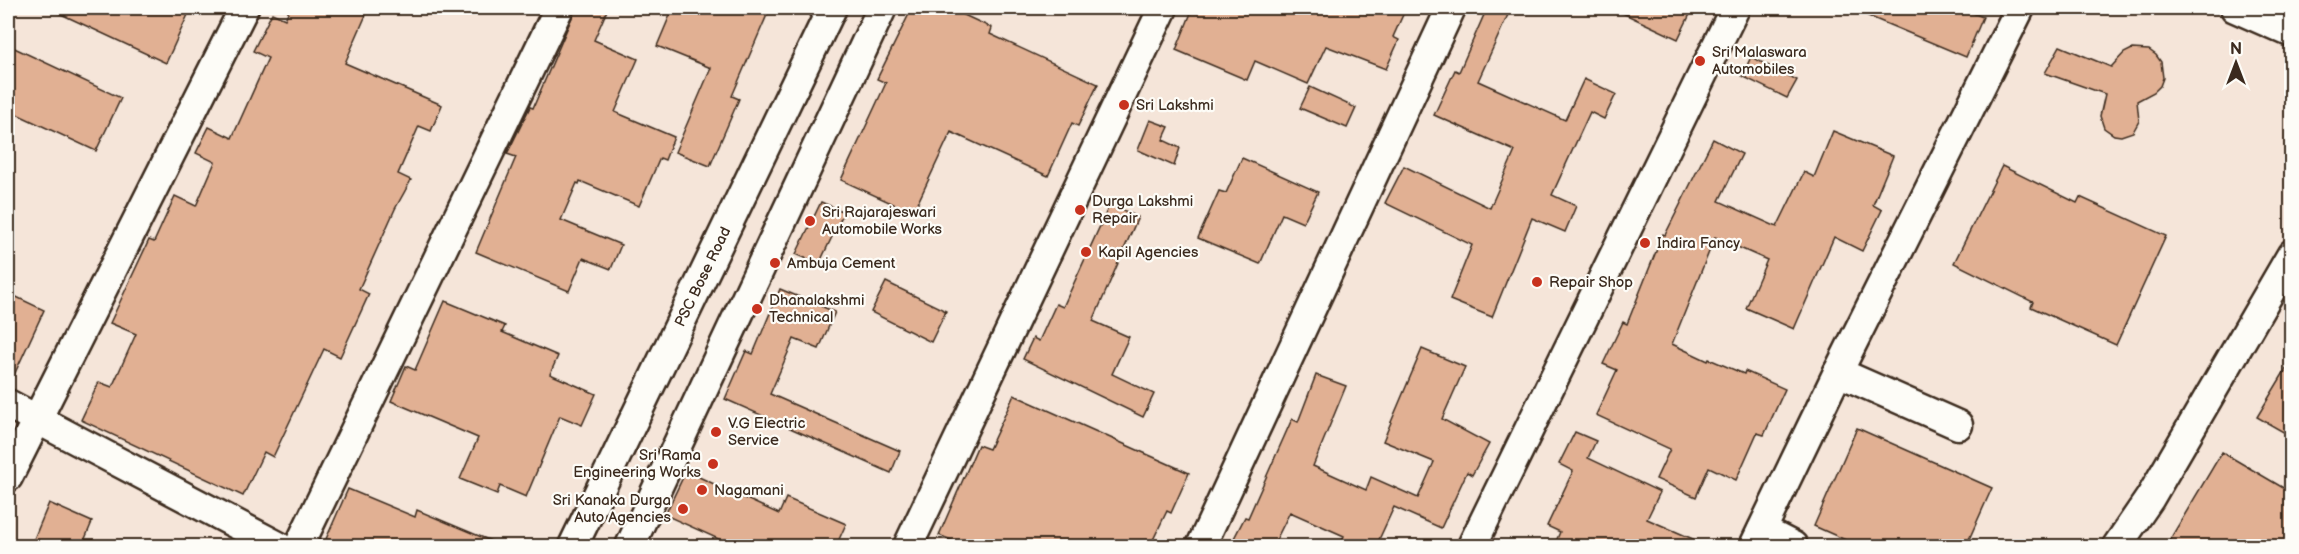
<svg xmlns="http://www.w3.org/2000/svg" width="2299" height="554" font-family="'Balsamiq Sans',sans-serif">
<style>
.building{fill:#e1b093;stroke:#3b2a1e;stroke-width:1.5}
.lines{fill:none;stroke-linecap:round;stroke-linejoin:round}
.minor-casing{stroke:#3b2a1e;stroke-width:33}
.minor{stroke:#fdfcf7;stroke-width:28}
.poi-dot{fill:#c8321e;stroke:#fdfcf7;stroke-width:2}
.labels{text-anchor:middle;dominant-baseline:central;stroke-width:4.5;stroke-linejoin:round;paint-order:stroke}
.poi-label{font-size:15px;fill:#3b2a1e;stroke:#fdfcf7;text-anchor:start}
.street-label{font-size:15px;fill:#3b2a1e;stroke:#fdfcf7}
</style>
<rect width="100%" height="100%" fill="#f5e5d9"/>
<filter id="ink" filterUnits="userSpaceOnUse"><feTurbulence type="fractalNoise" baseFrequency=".0167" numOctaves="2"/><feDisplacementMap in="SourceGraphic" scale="12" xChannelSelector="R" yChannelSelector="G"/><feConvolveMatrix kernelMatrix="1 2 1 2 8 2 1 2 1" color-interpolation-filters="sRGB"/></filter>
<g filter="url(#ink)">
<g class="building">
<path d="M 48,8 L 191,8 L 166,63 Z"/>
<path d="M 290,8 L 369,8 L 345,63 L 442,105 L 431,131 L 419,126 L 398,174 L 411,180 L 395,209 L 359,289 L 369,294 L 340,357 L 324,349 L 273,457 L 264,452 L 243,496 L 81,420 L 99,382 L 112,387 L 136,334 L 110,323 L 149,240 L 154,242 L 175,196 L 196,206 L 215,162 L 196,153 L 209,127 L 232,138 L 268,58 L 253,51 L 272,13 L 285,19 Z"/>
<path d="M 576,8 L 608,8 L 594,40 L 638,59 L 615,112 L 674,137 L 665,160 L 660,158 L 639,206 L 580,181 L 579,184 L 577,183 L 561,220 L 621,245 L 611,269 L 583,258 L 569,291 L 476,252 L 516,157 L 507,154 L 530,107 L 533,108 Z"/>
<path d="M 673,8 L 770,8 L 732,96 L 739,99 L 710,166 L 675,152 L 711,68 L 657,46 Z"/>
<path d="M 912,8 L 949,8 L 992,28 L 990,34 L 1098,84 L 1078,126 L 1072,123 L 1048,176 L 951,132 L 913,213 L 841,180 L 886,83 L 877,79 Z"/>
<path d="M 1193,8 L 1406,8 L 1393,37 L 1399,40 L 1386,69 L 1326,46 L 1308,84 L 1255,61 L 1247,80 L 1176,50 Z"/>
<path d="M 1487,8 L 1511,8 L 1478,81 L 1565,120 L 1584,79 L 1616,94 L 1604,119 L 1590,112 L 1552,195 L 1576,206 L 1565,232 L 1532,218 L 1492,317 L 1450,300 L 1472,245 L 1385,203 L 1404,166 L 1490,208 L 1515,151 L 1434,115 L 1455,70 L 1459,72 Z"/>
<path d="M 1612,8 L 1693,8 L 1678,39 Z"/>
<path d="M 1849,8 L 1960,8 L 1983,17 L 1966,57 Z"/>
<path d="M 8,45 L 121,98 L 96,151 L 8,110 Z"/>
<path d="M 2060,46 L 2111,67 L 2124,53 L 2132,49 L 2149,50 L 2156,55 L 2161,62 L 2163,78 L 2160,86 L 2154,92 L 2137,101 L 2139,121 L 2133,132 L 2121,136 L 2114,135 L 2104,128 L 2100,116 L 2105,94 L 2045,73 Z"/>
<path d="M 1751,57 L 1797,80 L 1787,98 L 1742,76 Z"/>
<path d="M 1310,87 L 1356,108 L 1347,128 L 1300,108 Z"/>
<path d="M 1150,120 L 1169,127 L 1163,140 L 1180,148 L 1174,166 L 1138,150 Z"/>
<path d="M 1833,131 L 1893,156 L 1873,205 L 1882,210 L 1862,251 L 1834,237 L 1794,329 L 1746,308 L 1767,260 L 1715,237 L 1672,344 L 1708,361 L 1709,359 L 1744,374 L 1745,371 L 1785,389 L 1764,435 L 1757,433 L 1736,480 L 1709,467 L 1696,497 L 1656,479 L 1670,449 L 1596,415 L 1617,370 L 1603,364 L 1623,322 L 1627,324 L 1663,234 L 1665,235 L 1713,139 L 1742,154 L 1719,201 L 1777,227 L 1804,172 L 1814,177 Z"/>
<path d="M 1242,158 L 1318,192 L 1303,223 L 1282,214 L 1260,264 L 1198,238 L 1219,191 L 1226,193 Z"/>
<path d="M 2002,166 L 2077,203 L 2080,197 L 2166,236 L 2116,345 L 2031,307 L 2033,302 L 1954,263 Z"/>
<path d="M 821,202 L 844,212 L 819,264 L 796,254 Z"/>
<path d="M 1110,204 L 1138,217 L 1093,321 L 1129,337 L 1112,374 L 1154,394 L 1143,417 L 1023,359 L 1033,338 L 1039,341 L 1056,304 L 1063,307 Z"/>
<path d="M 886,282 L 946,311 L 931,342 L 871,312 Z"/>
<path d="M 780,289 L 835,312 L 819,349 L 794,339 L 770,394 L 900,451 L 891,473 L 725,399 L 746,351 L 753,354 Z"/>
<path d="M 8,293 L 44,310 L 8,388 Z"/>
<path d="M 445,301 L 505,326 L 502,332 L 558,356 L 550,374 L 596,394 L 582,425 L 560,416 L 526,497 L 500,486 L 497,494 L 460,479 L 478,438 L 391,401 L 406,366 L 415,370 Z"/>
<path d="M 1422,349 L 1465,367 L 1442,419 L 1489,444 L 1472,475 L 1467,472 L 1441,528 L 1394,507 L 1376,546 L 1340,546 L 1344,536 L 1290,512 L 1273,546 L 1230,546 L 1245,517 L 1248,518 L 1292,419 L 1298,422 L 1316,375 L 1346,386 L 1313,466 L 1366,490 L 1371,477 L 1418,498 L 1434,462 L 1383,441 Z"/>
<path d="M 2292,359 L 2292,437 L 2257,417 Z"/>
<path d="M 1014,395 L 1189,473 L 1171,513 L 1167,511 L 1150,546 L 965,546 L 939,535 L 978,445 L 989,449 Z"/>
<path d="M 1857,428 L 1992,488 L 1966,546 L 1859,546 L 1814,526 Z"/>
<path d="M 1575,432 L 1596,441 L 1588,458 L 1660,492 L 1647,519 L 1709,546 L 1554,546 L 1560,532 L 1547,526 L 1573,471 L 1559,464 Z"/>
<path d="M 2222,452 L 2292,493 L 2292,546 L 2179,546 L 2169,541 Z"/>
<path d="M 686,471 L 779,514 L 786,498 L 846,524 L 836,546 L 734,546 L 665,515 Z"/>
<path d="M 348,489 L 415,517 L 417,510 L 503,546 L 344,546 L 326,539 Z"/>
<path d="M 49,503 L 92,522 L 82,546 L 31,546 Z"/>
</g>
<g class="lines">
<defs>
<g id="minor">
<path d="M 2235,8 L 2292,33"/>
<path d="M 1838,372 L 1958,425"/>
<path d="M 8,404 L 278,546"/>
<path d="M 8,477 L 244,8"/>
<path d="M 1762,530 L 1793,546"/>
<path d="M 299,546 L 559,8"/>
<path d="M 573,546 L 832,8"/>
<path d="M 630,546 L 882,8"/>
<path d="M 908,546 L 1163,8"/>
<path d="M 1201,546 L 1451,8"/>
<path d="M 1472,546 L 1735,8"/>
<path d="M 1754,546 L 1838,372 L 2020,8"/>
<path d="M 2117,546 L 2150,498 L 2292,254"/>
</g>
</defs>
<use href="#minor" class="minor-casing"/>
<use href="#minor" class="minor"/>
</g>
</g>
<g class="poi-dot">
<circle cx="1700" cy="61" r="6"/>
<circle cx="1124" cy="105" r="6"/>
<circle cx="1080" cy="210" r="6"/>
<circle cx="810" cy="221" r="6"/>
<circle cx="1645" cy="243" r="6"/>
<circle cx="1086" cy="252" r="6"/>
<circle cx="775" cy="263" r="6"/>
<circle cx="1537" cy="282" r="6"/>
<circle cx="757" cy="309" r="6"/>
<circle cx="716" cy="432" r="6"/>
<circle cx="713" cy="464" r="6"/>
<circle cx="702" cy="490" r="6"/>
<circle cx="683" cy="509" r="6"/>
</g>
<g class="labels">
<g class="poi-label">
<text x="1712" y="52">Sri Malaswara<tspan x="1712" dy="17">Automobiles</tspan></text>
<text x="1136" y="105">Sri Lakshmi</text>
<text x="1092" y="201">Durga Lakshmi<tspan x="1092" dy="17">Repair</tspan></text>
<text x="822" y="212">Sri Rajarajeswari<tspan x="822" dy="17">Automobile Works</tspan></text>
<text x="1657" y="243">Indira Fancy</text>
<text x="1098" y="252">Kapil Agencies</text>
<text x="787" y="263">Ambuja Cement</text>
<text x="1549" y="282">Repair Shop</text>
<text x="769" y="300">Dhanalakshmi<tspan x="769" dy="17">Technical</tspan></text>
<text x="728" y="423">V.G Electric<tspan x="728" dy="17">Service</tspan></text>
<text x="701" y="455" text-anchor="end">Sri Rama<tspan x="701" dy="17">Engineering Works</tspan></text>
<text x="714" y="490">Nagamani</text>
<text x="671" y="500" text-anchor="end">Sri Kanaka Durga<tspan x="671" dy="17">Auto Agencies</tspan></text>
</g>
<g class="street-label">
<text transform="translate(703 277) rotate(-64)">PSC Bose Road</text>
</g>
</g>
<rect width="2299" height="554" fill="none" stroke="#fdfcf7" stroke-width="30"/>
<rect x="15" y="15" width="2269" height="524" fill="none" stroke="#3b2a1e" stroke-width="2" filter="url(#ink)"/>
<g transform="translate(2236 63)" stroke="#fdfcf7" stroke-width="4.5" paint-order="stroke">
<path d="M0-4.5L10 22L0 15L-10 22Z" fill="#3b2a1e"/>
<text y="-9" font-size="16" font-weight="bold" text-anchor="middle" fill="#3b2a1e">N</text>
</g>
</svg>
